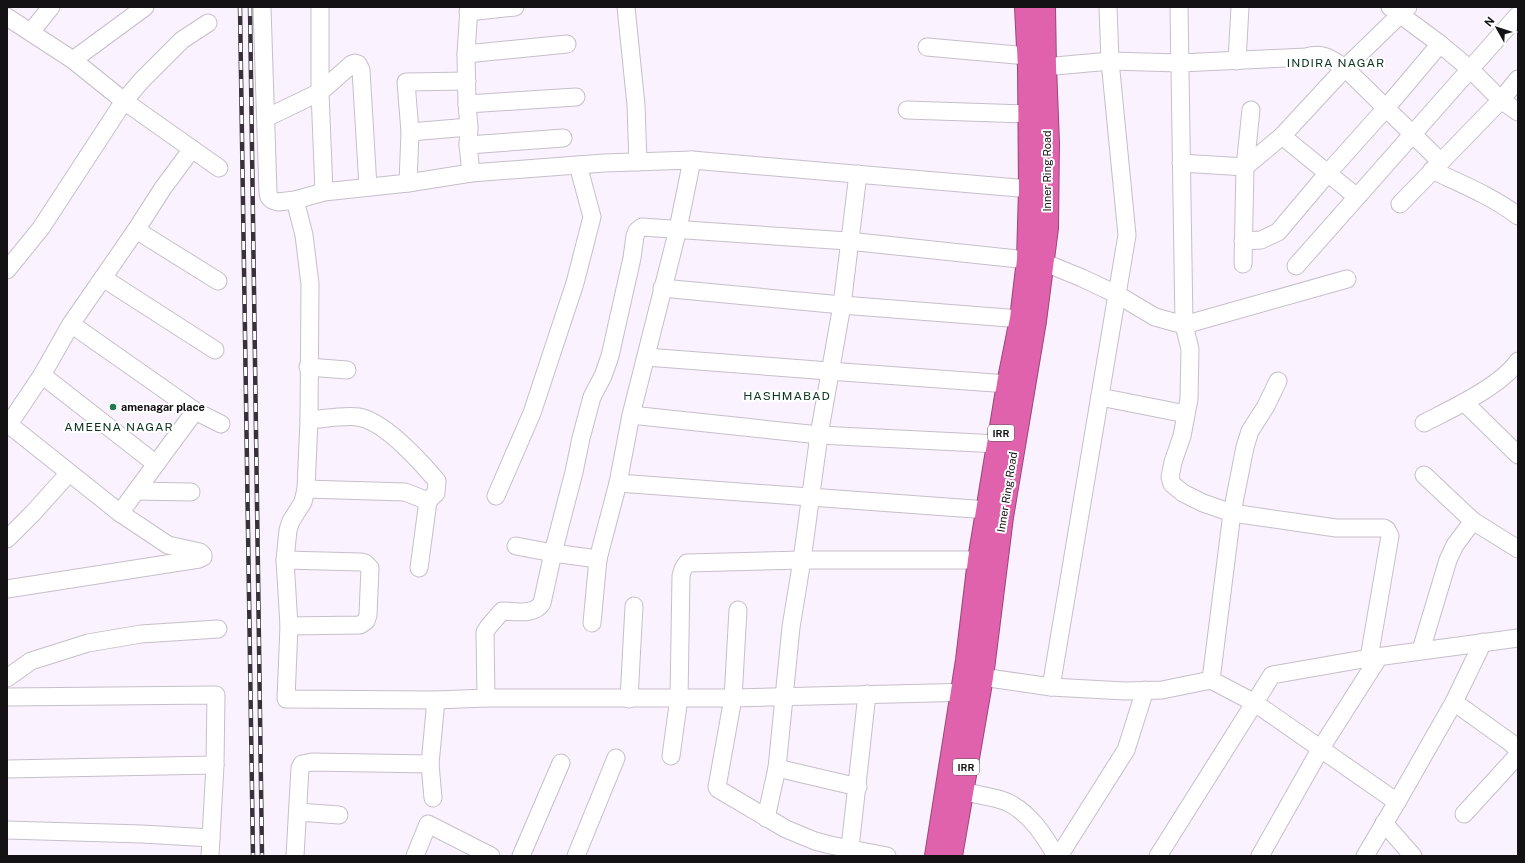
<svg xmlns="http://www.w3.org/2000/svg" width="1525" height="863" font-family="'Public Sans',sans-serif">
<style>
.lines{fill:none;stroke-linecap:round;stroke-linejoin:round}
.minor-casing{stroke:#c6bfc9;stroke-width:19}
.highway-casing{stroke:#9a4678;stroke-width:24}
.minor{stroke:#fff;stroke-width:17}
.highway{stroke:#e162ac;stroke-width:22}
.rail-casing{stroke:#363238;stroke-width:4.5}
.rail{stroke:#fff;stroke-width:3;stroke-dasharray:9;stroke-linecap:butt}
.poi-dot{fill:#227a4e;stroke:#fff;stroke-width:1.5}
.labels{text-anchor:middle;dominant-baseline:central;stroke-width:4;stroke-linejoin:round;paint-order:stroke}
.shield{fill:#fff;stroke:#5b595c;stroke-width:1}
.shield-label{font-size:10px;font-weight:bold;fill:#151216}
.street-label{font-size:11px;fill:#151216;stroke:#fff}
.poi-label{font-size:11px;font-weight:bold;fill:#151216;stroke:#fff;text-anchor:start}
.neighbourhood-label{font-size:12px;letter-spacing:1px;fill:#0b351f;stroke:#fff}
</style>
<rect width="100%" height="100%" fill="#faf2fe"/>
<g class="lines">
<defs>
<g id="minor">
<path d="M 262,7 L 268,193 L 269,197 L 272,200 L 278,202 L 295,200 L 324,192 L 408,183 L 471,173 L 604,163 L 692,160 L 1030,189"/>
<path d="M 320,7 L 320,92 L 324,192"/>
<path d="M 469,7 L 466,54 L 467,104 L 469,127 L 468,145 L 471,173"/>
<path d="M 626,7 L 636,105 L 638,162"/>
<path d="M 1179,7 L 1184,325 L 1190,349 L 1189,399 L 1182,436 L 1173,462 L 1170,477 L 1172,484 L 1183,493 L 1203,503 L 1232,513 L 1336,528 L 1384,528 L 1387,530 L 1390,536 L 1369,658"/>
<path d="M 1390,7 L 1440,44 L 1470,69 L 1501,100 L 1518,112"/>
<path d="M 468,12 L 515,7"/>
<path d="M 7,17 L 73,60 L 124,101 L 41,228 L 7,270"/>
<path d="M 31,32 L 51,7"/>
<path d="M 927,47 L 1028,56"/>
<path d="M 466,54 L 567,44"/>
<path d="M 73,60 L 145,7"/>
<path d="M 1237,61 L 1240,7"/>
<path d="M 1033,68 L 1110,61 L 1180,63 L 1306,57 C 1324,52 1331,59 1345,68 L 1440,161"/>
<path d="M 467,104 L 576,97"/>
<path d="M 907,110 L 1029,114"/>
<path d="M 266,118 L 320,92 L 352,64 L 355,63 L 358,64 L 361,70 L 368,187"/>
<path d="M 410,132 L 469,127"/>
<path d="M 1282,136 L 1357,197"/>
<path d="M 468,145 L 563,138"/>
<path d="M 192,149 L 219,168"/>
<path d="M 1181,163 L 1245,167 L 1282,136 L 1345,68 L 1408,7"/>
<path d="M 1432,170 C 1461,184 1492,196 1518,216"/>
<path d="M 408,183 L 410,132 L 406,82 L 467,81"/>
<path d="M 295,200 L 304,235 L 310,284 L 309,420 L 306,489 L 303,502 L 291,521 L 288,530 L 285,560 L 289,626 L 286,699 L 436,700 L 486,698 L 733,698 L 973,692"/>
<path d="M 1400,204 L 1501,100 L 1518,79"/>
<path d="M 136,230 L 218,281"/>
<path d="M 1243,241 L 1261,240 L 1278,232 L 1327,174 L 1386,108 L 1440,44"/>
<path d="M 1043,262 L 1082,278 L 1118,295 L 1155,317 L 1184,325 L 1347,279"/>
<path d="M 1243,264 L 1245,167 L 1251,110"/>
<path d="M 1296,266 L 1518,15"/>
<path d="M 103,278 L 215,350"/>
<path d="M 662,288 L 842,305 L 1021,319"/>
<path d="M 71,324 L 195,411 L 221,424"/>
<path d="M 646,357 L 829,371 L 1008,384"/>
<path d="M 308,367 L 347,370"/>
<path d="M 42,375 L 156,464"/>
<path d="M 1100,397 L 1186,414"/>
<path d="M 1464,402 L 1518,455"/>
<path d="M 631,415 L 819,435 L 999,444"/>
<path d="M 309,420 C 323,419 345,415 358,417 C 384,421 420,461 437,481 L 436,493 L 428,501 L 419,568"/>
<path d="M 7,423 L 120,513 L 168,545 L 200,552 L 203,555 L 203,557 L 199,559 L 7,589"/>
<path d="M 1424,423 C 1451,409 1500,387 1518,361"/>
<path d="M 7,427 L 42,375 L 71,324 L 136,230 L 163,188 L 192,149 L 124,101 L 142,80 L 182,40 L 208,23"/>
<path d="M 618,483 L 988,510"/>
<path d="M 306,489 L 405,492 L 428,501"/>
<path d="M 136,491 L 191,492"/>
<path d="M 496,496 L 532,413 L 575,283 L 592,217 L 578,165"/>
<path d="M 120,513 L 195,411"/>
<path d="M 1473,521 L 1518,549"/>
<path d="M 7,539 L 33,513 L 69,473"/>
<path d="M 516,546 L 553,553 L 574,472 L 581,438 L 592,397 L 603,376 L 610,356 L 632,258 L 635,236 L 637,231 L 642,227 L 848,241 L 1028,260"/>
<path d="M 598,559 L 618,483 L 631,415 L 678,229 L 692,160"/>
<path d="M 285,560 L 361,562 L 365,563 L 370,568 L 368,615 L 366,621 L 360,625 L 289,626"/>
<path d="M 738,610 L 733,698 L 717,787 L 718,789 L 786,829 L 815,841 L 830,845 L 887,856"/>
<path d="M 1421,650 L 1448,560 L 1455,545 L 1473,521 L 1424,475"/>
<path d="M 982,677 L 1051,687 L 1125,691 L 1162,690 L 1211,680 L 1255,703 L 1397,802 L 1454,702 L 1483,642"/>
<path d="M 7,678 L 31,661 L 88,643 L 141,634 L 218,629"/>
<path d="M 1211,680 L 1232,513 L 1245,447 L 1250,431 L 1266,406 L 1278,381"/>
<path d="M 1051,687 L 1127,235 L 1110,61 L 1108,7"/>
<path d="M 7,697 L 216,695 L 215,765 L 210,856"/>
<path d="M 486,698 L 485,632 L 489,626 L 502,611 C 515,611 534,616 542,603 L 553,553 L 598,559 L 592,623"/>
<path d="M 629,699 L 634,606"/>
<path d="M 1454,702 L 1511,743 L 1517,749 L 1517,756 L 1464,814"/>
<path d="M 671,756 L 679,698 L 681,576 L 683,569 L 687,563 L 802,560 L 979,560"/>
<path d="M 777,768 L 858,787"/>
<path d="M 7,769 L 215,765"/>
<path d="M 962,791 C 976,795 993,796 1007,802 C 1030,813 1044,835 1056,856"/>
<path d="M 433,798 L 430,764 L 436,700"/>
<path d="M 298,812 L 339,815"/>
<path d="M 766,818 L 777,768 L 791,627 L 802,560 L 819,435 L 842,305 L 858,174"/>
<path d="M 1384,823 L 1413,856"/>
<path d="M 7,830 L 142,834 L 211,838"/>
<path d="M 850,848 L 867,694"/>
<path d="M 295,856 L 300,768 L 302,764 L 312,762 L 430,764"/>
<path d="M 415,856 L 428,824 L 491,856"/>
<path d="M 521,856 L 561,763"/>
<path d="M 576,856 L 616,758"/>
<path d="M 1059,856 L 1126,750 L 1145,690"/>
<path d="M 1158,856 L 1272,675 L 1369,658 L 1518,638"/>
<path d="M 1260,856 L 1321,748 L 1379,657"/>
<path d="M 1365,856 L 1397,802"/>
</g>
<g id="highway">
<path d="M 936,856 L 967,660 L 979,560 L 1008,384 L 1021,319 L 1028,260 L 1030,189 L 1029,68 L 1026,7"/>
<path d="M 951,856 L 982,677 L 1002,517 L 1035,321 L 1047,228 L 1048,143 L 1045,66 L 1044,7"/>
</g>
</defs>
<use href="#minor" class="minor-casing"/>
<use href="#highway" class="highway-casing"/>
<use href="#minor" class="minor"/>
<use href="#highway" class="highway"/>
<defs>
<g id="rail">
<path d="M 240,7 L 253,856"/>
<path d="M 250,7 L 262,856"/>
</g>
</defs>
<use href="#rail" class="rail-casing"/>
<use href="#rail" class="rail"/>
</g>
<circle class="poi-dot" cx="113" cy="407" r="4"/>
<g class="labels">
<g class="shield">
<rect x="988" y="425" width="26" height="16" rx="3"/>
<rect x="953" y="759" width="26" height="16" rx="3"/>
</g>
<g class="shield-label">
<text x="1001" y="433">IRR</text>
<text x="966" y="767">IRR</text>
</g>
<g class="street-label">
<text transform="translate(1047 171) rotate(-90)">Inner Ring Road</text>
<text transform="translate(1007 492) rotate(-81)">Inner Ring Road</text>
</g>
<g class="poi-label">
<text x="121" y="407">amenagar place</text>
</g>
<g class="neighbourhood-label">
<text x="1336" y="63">INDIRA NAGAR</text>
<text x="787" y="396">HASHMABAD</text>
<text x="119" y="427">AMEENA NAGAR</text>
</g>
</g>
<rect width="1525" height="863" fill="none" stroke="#151216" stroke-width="16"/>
<g transform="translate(1497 28) rotate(309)" stroke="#ffffff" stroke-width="3" paint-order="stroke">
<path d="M0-3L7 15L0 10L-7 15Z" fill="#151216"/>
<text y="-6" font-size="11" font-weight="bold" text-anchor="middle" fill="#151216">N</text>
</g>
</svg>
